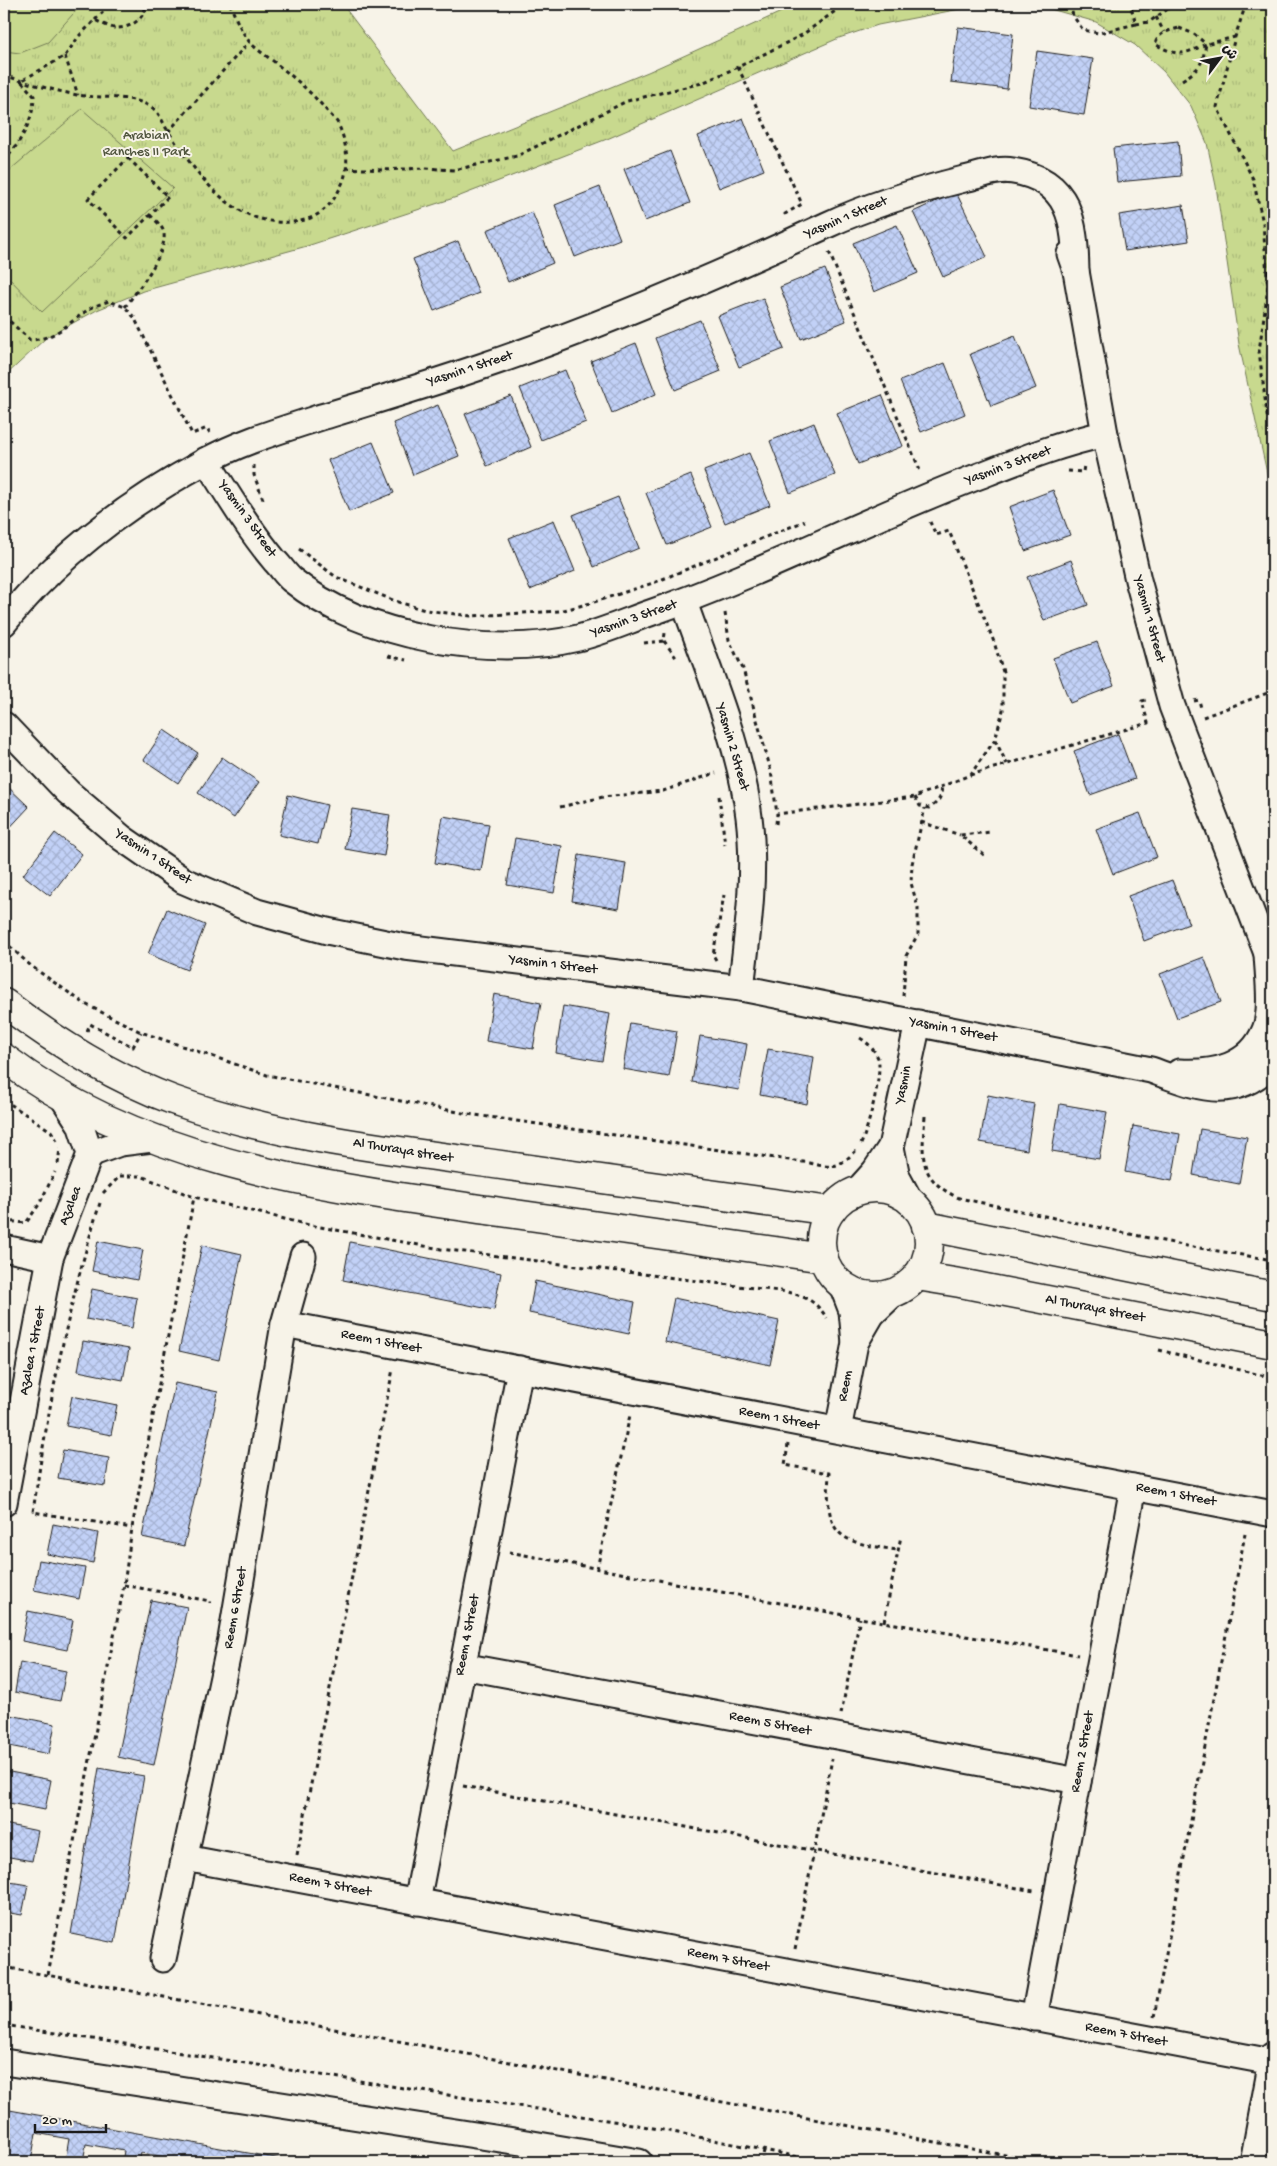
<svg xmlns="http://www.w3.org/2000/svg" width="1277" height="2166" font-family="'Gochi Hand','Playpen Sans Arabic',sans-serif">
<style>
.park{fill:url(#park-tufts);stroke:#727a55}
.pitch{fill:#c8d98e;stroke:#727a55}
.building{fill:url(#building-cross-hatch);stroke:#1c1c1c}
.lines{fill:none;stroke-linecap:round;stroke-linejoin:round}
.service-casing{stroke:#1c1c1c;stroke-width:16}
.minor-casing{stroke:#1c1c1c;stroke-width:29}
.tertiary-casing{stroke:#1c1c1c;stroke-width:31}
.path{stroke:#1c1c1c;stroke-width:3;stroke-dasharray:4 4;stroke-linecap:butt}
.service{stroke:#f7f3e8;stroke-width:12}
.minor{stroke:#f7f3e8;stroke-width:25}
.tertiary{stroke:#f7f3e8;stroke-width:28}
.labels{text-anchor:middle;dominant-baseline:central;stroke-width:4;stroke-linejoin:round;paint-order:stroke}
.park-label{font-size:14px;fill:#50553e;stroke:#f7f3e8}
.street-label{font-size:14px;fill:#1c1c1c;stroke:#f7f3e8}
</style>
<defs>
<pattern id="park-tufts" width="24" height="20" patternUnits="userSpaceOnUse" patternTransform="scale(1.25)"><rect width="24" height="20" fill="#c8d98e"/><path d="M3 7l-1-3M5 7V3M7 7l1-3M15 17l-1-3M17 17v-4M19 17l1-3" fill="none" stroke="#abba7a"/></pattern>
<pattern id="building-cross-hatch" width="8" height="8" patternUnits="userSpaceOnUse" patternTransform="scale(1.25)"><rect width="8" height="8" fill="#c2d1f7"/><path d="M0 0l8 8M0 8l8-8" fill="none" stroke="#a6b3d3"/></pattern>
</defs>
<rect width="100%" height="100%" fill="#f7f3e8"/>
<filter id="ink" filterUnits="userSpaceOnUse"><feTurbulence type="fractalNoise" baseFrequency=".02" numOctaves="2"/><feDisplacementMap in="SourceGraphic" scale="10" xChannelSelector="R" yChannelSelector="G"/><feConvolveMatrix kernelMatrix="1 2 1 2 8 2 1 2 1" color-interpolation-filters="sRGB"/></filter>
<g filter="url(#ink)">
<path class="park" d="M 4,4 L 342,4 L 453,151 L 648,72 L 799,4 L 1273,4 L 1268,102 L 1273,204 L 1273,501 L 1239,344 L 1216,186 L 1207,143 L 1191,106 L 1164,72 L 1135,45 L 1096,22 L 1047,8 L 1012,4 L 970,7 L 878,25 L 839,38 L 607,139 L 460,196 L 307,246 L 143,291 L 97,310 L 47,337 L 4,377 Z"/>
<g class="pitch">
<path d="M 4,4 L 82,4 L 48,42 L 20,53 L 4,51 Z"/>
<path d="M 82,109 L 173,188 L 42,312 L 4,273 L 4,175 Z"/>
</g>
<g class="building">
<path d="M 958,27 L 1013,34 L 1007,89 L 951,82 Z"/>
<path d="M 1037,51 L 1093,59 L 1084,115 L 1029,106 Z"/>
<path d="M 743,118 L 764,170 L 719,188 L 698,136 Z"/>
<path d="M 1178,141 L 1181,176 L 1117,182 L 1113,148 Z"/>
<path d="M 670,151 L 690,203 L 645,221 L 624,169 Z"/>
<path d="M 600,187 L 620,239 L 575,257 L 555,205 Z"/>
<path d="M 956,192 L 987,257 L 943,277 L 913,212 Z"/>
<path d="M 1183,205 L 1189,241 L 1125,251 L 1119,215 Z"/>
<path d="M 532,212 L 553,263 L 508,282 L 487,230 Z"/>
<path d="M 897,225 L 918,273 L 874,292 L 853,243 Z"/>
<path d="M 458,241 L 479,293 L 434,311 L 413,259 Z"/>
<path d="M 825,269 L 846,321 L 801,339 L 780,287 Z"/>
<path d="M 763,298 L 784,349 L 739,367 L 718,316 Z"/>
<path d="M 700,320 L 721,371 L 675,390 L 655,338 Z"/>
<path d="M 1015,336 L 1036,388 L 991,406 L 970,354 Z"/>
<path d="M 636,343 L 656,394 L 612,413 L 591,361 Z"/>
<path d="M 945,363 L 965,414 L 921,432 L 900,381 Z"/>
<path d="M 565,370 L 586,422 L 541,440 L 520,388 Z"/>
<path d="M 882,395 L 903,446 L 858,464 L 837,413 Z"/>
<path d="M 511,396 L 531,447 L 487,466 L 465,414 Z"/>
<path d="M 438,405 L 459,456 L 413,475 L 393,423 Z"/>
<path d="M 814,423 L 835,475 L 790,493 L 770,441 Z"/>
<path d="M 373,442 L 394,493 L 349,512 L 328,460 Z"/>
<path d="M 749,453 L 770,505 L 725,523 L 704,471 Z"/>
<path d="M 691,475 L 712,527 L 667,545 L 646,493 Z"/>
<path d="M 1053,490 L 1070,535 L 1025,551 L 1009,507 Z"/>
<path d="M 618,497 L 639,548 L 594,567 L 573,515 Z"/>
<path d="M 554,520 L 575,571 L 530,590 L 509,538 Z"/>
<path d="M 1071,560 L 1088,605 L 1044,621 L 1027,577 Z"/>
<path d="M 1097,642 L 1114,686 L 1070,703 L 1053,658 Z"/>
<path d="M 164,730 L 198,753 L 178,783 L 144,760 Z"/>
<path d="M 1118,734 L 1135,779 L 1090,795 L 1074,751 Z"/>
<path d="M 222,757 L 259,782 L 234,818 L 198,793 Z"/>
<path d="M 4,783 L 29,807 L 4,834 Z"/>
<path d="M 288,795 L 327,805 L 318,844 L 279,835 Z"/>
<path d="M 352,809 L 390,815 L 384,856 L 345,849 Z"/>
<path d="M 1140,813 L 1157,857 L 1113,874 L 1096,829 Z"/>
<path d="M 443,816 L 489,824 L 481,871 L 435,863 Z"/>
<path d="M 55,833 L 82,854 L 50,896 L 23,875 Z"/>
<path d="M 515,838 L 562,846 L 554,893 L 507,885 Z"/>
<path d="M 579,855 L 626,863 L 619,909 L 572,901 Z"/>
<path d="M 1172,880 L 1189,924 L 1144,941 L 1128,896 Z"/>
<path d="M 167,909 L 205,925 L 187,970 L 148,954 Z"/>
<path d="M 1204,957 L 1221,1002 L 1177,1018 L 1160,974 Z"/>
<path d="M 494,994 L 541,1003 L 533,1049 L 486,1041 Z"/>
<path d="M 563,1006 L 610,1014 L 602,1061 L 556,1053 Z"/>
<path d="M 630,1023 L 677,1031 L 669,1077 L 623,1069 Z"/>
<path d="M 700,1036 L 747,1044 L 739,1090 L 692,1082 Z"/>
<path d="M 768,1049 L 814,1057 L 807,1104 L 760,1095 Z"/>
<path d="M 988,1095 L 1034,1104 L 1027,1150 L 980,1142 Z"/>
<path d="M 1060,1104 L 1107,1112 L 1099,1159 L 1052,1151 Z"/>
<path d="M 1133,1126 L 1180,1134 L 1172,1181 L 1125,1172 Z"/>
<path d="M 1200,1129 L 1247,1137 L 1239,1184 L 1193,1175 Z"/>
<path d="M 98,1241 L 143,1250 L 137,1280 L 92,1271 Z"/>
<path d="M 350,1242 L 501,1273 L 494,1310 L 343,1280 Z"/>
<path d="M 202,1245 L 242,1254 L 219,1360 L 179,1351 Z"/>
<path d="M 535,1281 L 635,1302 L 629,1334 L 529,1313 Z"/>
<path d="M 92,1289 L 137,1298 L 132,1328 L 86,1319 Z"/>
<path d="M 674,1298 L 779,1321 L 770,1365 L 665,1342 Z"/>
<path d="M 83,1341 L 129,1349 L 123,1380 L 78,1371 Z"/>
<path d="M 175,1383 L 218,1392 L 184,1546 L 142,1537 Z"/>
<path d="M 72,1396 L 117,1405 L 111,1435 L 66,1426 Z"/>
<path d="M 63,1450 L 109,1458 L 105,1486 L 58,1478 Z"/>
<path d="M 53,1524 L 98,1533 L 93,1563 L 47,1554 Z"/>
<path d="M 39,1560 L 85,1568 L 79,1599 L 34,1590 Z"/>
<path d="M 151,1600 L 187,1607 L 154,1765 L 118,1757 Z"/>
<path d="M 28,1611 L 73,1620 L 67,1650 L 22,1641 Z"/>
<path d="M 20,1662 L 66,1671 L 60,1701 L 15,1692 Z"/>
<path d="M 10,1715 L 55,1724 L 49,1754 L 4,1745 Z"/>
<path d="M 99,1768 L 144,1776 L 115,1943 L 71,1934 Z"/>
<path d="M 5,1771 L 51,1780 L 45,1810 L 4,1802 Z"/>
<path d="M 4,1824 L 38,1831 L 32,1861 L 4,1856 Z"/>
<path d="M 4,1881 L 28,1885 L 22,1915 L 4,1912 Z"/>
<path d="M 4,2109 L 298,2162 L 178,2162 L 178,2159 L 141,2153 L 139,2162 L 122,2162 L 124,2151 L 86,2144 L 83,2162 L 65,2162 L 69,2139 L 36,2133 L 31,2162 L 6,2162 L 11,2134 L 4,2133 Z"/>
</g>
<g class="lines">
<defs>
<path id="service" d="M 529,2162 L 533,2144"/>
<g id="minor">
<path d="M 1070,254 L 1076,271 L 1105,434 L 1138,580 L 1172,706 L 1273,969"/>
<path d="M 206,460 C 228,495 249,530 275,561 C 281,567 286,575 292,580 C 363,638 491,659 578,638 C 603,632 627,621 650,613 C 762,574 868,518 979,476 C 1020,460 1062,443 1105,434"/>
<path d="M 684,602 C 708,671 740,743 749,817 C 756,873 748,931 741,988"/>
<path d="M 4,623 C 57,556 129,503 204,462 C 238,443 278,431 315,419 C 371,402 428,385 483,366 C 601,326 715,277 827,225 C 872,204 916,191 964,179 C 980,176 996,168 1013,171 C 1071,180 1075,223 1076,271"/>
<path d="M 4,725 L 68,792 L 122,838 L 184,881 L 257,912 L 327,931 L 405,947 L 741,988 L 1151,1070 C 1198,1087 1234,1104 1273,1062"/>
<path d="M 1179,1072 C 1214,1074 1250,1067 1265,1030 C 1273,1010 1268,976 1267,954"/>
<path d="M 891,1147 L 897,1177 L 910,1201"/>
<path d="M 90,1154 L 120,1143 L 152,1139"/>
<path d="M 857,1191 L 875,1171 L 891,1147 L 918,1023"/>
<path d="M 4,1248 L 50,1258"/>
<path d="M 284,1324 L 1273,1514"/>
<path d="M 855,1343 L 872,1314 L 895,1292"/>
<path d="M 838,1430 L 855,1343 L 852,1311 L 842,1285"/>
<path d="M 4,1503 L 50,1258 L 90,1154 L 80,1124 L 63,1098"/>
<path d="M 462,1666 L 1078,1781"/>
<path d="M 185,1858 L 1272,2062"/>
<path d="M 417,1902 L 520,1369"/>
<path d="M 163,1959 L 231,1639 L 284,1324 L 303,1256"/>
<path d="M 1034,2018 L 1133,1487"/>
<path d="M 4,2062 L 533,2144 L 639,2162"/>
<path d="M 1254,2157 L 1273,2055"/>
</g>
<g id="tertiary">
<path d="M 4,1003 C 56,1042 111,1077 173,1100 C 273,1136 382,1149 487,1163 C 602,1179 716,1195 831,1211"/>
<path d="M 4,1058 C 146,1166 330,1187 501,1212 C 609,1227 716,1243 824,1258"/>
<circle cx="875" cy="1242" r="54"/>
<path d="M 926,1226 L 1273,1296"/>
<path d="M 917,1276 L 960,1283 L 1273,1344"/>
</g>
</defs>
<use href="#service" class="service-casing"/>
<use href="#minor" class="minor-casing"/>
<use href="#tertiary" class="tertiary-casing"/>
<g class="path">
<path d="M 1070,4 L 1073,16 L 1083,30 L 1099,33 L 1136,24 L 1130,4"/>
<path d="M 1246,4 L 1235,37 L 1217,107 L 1253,179 L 1263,223 L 1268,288 L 1259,351 L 1268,422 L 1273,444"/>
<path d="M 1156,17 L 1164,32"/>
<path d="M 95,20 L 111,4"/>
<path d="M 1136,24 L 1149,22 L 1175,4"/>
<path d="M 1179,28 L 1194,34 L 1206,44 C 1183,55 1178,57 1155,44 C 1159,32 1168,31 1179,28 Z"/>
<path d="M 65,56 L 78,95"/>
<path d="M 738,67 L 802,204 L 785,214 L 787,218"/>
<path d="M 4,75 C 27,83 52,90 77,95 C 100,99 130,94 151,107 C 161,113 163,125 170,134 C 199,177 233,226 291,222 C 316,221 332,207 342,184 C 350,166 347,144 339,126 C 337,120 331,116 327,111 C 313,94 296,79 278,65 C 269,57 256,50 249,41 C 240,30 235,16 230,4"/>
<path d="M 1182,80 C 1200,69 1202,65 1206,44 L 1235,37"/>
<path d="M 168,132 L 249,42"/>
<path d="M 128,158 L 168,197 L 127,238 L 88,199 Z"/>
<path d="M 4,161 C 20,143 34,120 34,96 L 21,81 L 65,56 L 79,36 L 95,20 C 101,23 109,27 114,28 C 130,29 145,19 146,4"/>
<path d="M 346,168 L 382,170 L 425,168 L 454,170 L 517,156 L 627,101 L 702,83 L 738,67 L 802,35 L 845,4"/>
<path d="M 829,252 L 921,473"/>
<path d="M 125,307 C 136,292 171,249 163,230 C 161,225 154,219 150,215"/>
<path d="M 4,316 L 30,340 C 58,339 69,321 91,308 C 97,305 103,303 109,301 L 125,307 L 134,317 L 192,434 L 207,428 L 210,433"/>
<path d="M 254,465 L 254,475 L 264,502"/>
<path d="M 1068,471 L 1083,472 L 1084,465"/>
<path d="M 299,549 L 336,577 L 395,601 L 425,610 L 471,616 L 560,611 L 591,603 L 653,583 L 805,521"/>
<path d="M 725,613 L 729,640 L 743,669 L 771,771 L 777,814"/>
<path d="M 664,641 L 677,659"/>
<path d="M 644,643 L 664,641 L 665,633"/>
<path d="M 388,656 L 406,660"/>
<path d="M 1194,701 L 1199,700 L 1201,708"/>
<path d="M 1203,717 L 1273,691"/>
<path d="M 995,740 L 1007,764"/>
<path d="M 970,775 L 1148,723 L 1142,701 L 1146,700"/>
<path d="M 719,796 L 725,845"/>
<path d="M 915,797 L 920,806 L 929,808 C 938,803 943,796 941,786"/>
<path d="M 560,807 L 603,797 L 663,791 L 716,773"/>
<path d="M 921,822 L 960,835"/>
<path d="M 776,824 L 777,814 L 915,797 L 970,775 L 995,740 L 1003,710 L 1003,672 L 994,642 L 949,531 L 936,535 L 930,522"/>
<path d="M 984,855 L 960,835 L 992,832"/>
<path d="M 4,941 L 31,966 L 85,1004 L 141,1032 L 267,1075 L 468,1114 L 810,1163 C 835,1170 840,1166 858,1149"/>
<path d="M 716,960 L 713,955 L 724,895"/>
<path d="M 903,996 L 906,956 L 918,934 L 918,908 L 911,883 L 912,864 L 925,808"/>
<path d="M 87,1031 L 90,1024 L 133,1047 L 141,1032"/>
<path d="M 860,1038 C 868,1043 874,1049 878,1058 C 883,1072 868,1129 861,1144"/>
<path d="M 4,1100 L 51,1131 L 58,1142"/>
<path d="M 925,1116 C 922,1156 917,1179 959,1198 L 1187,1246 L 1273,1260"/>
<path d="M 58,1164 L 60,1148"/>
<path d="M 103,1193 L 120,1176 L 141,1176 L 194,1197 L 309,1225 L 441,1249 L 787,1292 C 807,1297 815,1301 827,1318"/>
<path d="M 100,1203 C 68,1304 48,1408 33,1512 L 132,1528"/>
<path d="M 4,1221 L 26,1223 L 40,1203 L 55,1172"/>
<path d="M 1159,1350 L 1273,1378"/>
<path d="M 788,1444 L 785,1465 L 829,1473 C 825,1537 837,1542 898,1550"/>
<path d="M 509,1552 L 860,1618 L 1078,1655"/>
<path d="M 597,1569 L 630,1415"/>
<path d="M 124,1585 L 210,1601 L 210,1603"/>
<path d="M 884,1622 L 901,1536"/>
<path d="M 841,1714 L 860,1618"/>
<path d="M 463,1786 L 1034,1891"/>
<path d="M 297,1855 L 393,1369"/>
<path d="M 795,1949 L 832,1759"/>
<path d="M 4,1967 L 1042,2162"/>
<path d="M 48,1975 L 124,1585 L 132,1528 L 194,1197"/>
<path d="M 1154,2017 L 1245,1534"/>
<path d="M 4,2025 L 638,2125 L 824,2162"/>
<path d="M 762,2162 L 764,2150"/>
</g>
<use href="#service" class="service"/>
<use href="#minor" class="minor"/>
<use href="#tertiary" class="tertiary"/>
</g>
</g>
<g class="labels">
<g class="park-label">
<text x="146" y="136">Arabian<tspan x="146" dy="16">Ranches II Park</tspan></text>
</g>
<g class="street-label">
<text transform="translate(846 218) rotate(-23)">Yasmin 1 Street</text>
<text transform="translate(470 369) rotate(-18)">Yasmin 1 Street</text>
<text transform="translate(1008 466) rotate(-20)">Yasmin 3 Street</text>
<text transform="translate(247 519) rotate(55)">Yasmin 3 Street</text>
<text transform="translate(634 619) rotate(-19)">Yasmin 3 Street</text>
<text transform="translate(1149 619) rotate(75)">Yasmin 1 Street</text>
<text transform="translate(732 747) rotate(74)">Yasmin 2 Street</text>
<text transform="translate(153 857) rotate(34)">Yasmin 1 Street</text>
<text transform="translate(553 965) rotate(7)">Yasmin 1 Street</text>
<text transform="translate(953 1030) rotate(11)">Yasmin 1 Street</text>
<text transform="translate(904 1085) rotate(-78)">Yasmin</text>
<text transform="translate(403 1151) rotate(9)">Al Thuraya street</text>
<text transform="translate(71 1206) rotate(-69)">Azalea</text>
<text transform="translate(1095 1309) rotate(11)">Al Thuraya street</text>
<text transform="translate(381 1342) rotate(11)">Reem 1 Street</text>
<text transform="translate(33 1351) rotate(-79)">Azalea 1 Street</text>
<text transform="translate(846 1386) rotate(-79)">Reem</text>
<text transform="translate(779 1419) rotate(11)">Reem 1 Street</text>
<text transform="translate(1176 1495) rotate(11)">Reem 1 Street</text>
<text transform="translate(236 1608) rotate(-80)">Reem 6 Street</text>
<text transform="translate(468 1635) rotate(-79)">Reem 4 Street</text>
<text transform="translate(770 1724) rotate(11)">Reem 5 Street</text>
<text transform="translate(1083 1752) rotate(-80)">Reem 2 Street</text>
<text transform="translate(330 1885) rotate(11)">Reem 7 Street</text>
<text transform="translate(728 1960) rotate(11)">Reem 7 Street</text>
<text transform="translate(1126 2035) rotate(11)">Reem 7 Street</text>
</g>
</g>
<rect width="1277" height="2166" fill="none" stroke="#f7f3e8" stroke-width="20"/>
<rect x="10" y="10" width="1257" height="2146" fill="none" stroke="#1c1c1c" stroke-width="2" filter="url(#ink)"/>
<g transform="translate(1220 58) rotate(58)" stroke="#f7f3e8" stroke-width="4" paint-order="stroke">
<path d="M0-4L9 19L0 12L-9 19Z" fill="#1c1c1c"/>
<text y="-8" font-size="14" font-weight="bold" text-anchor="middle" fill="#1c1c1c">ش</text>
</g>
<path d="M35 2124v8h71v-8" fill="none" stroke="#1c1c1c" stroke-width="2.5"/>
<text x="42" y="2124" font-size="15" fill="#1c1c1c" stroke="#f7f3e8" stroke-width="4" paint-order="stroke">20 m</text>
</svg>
